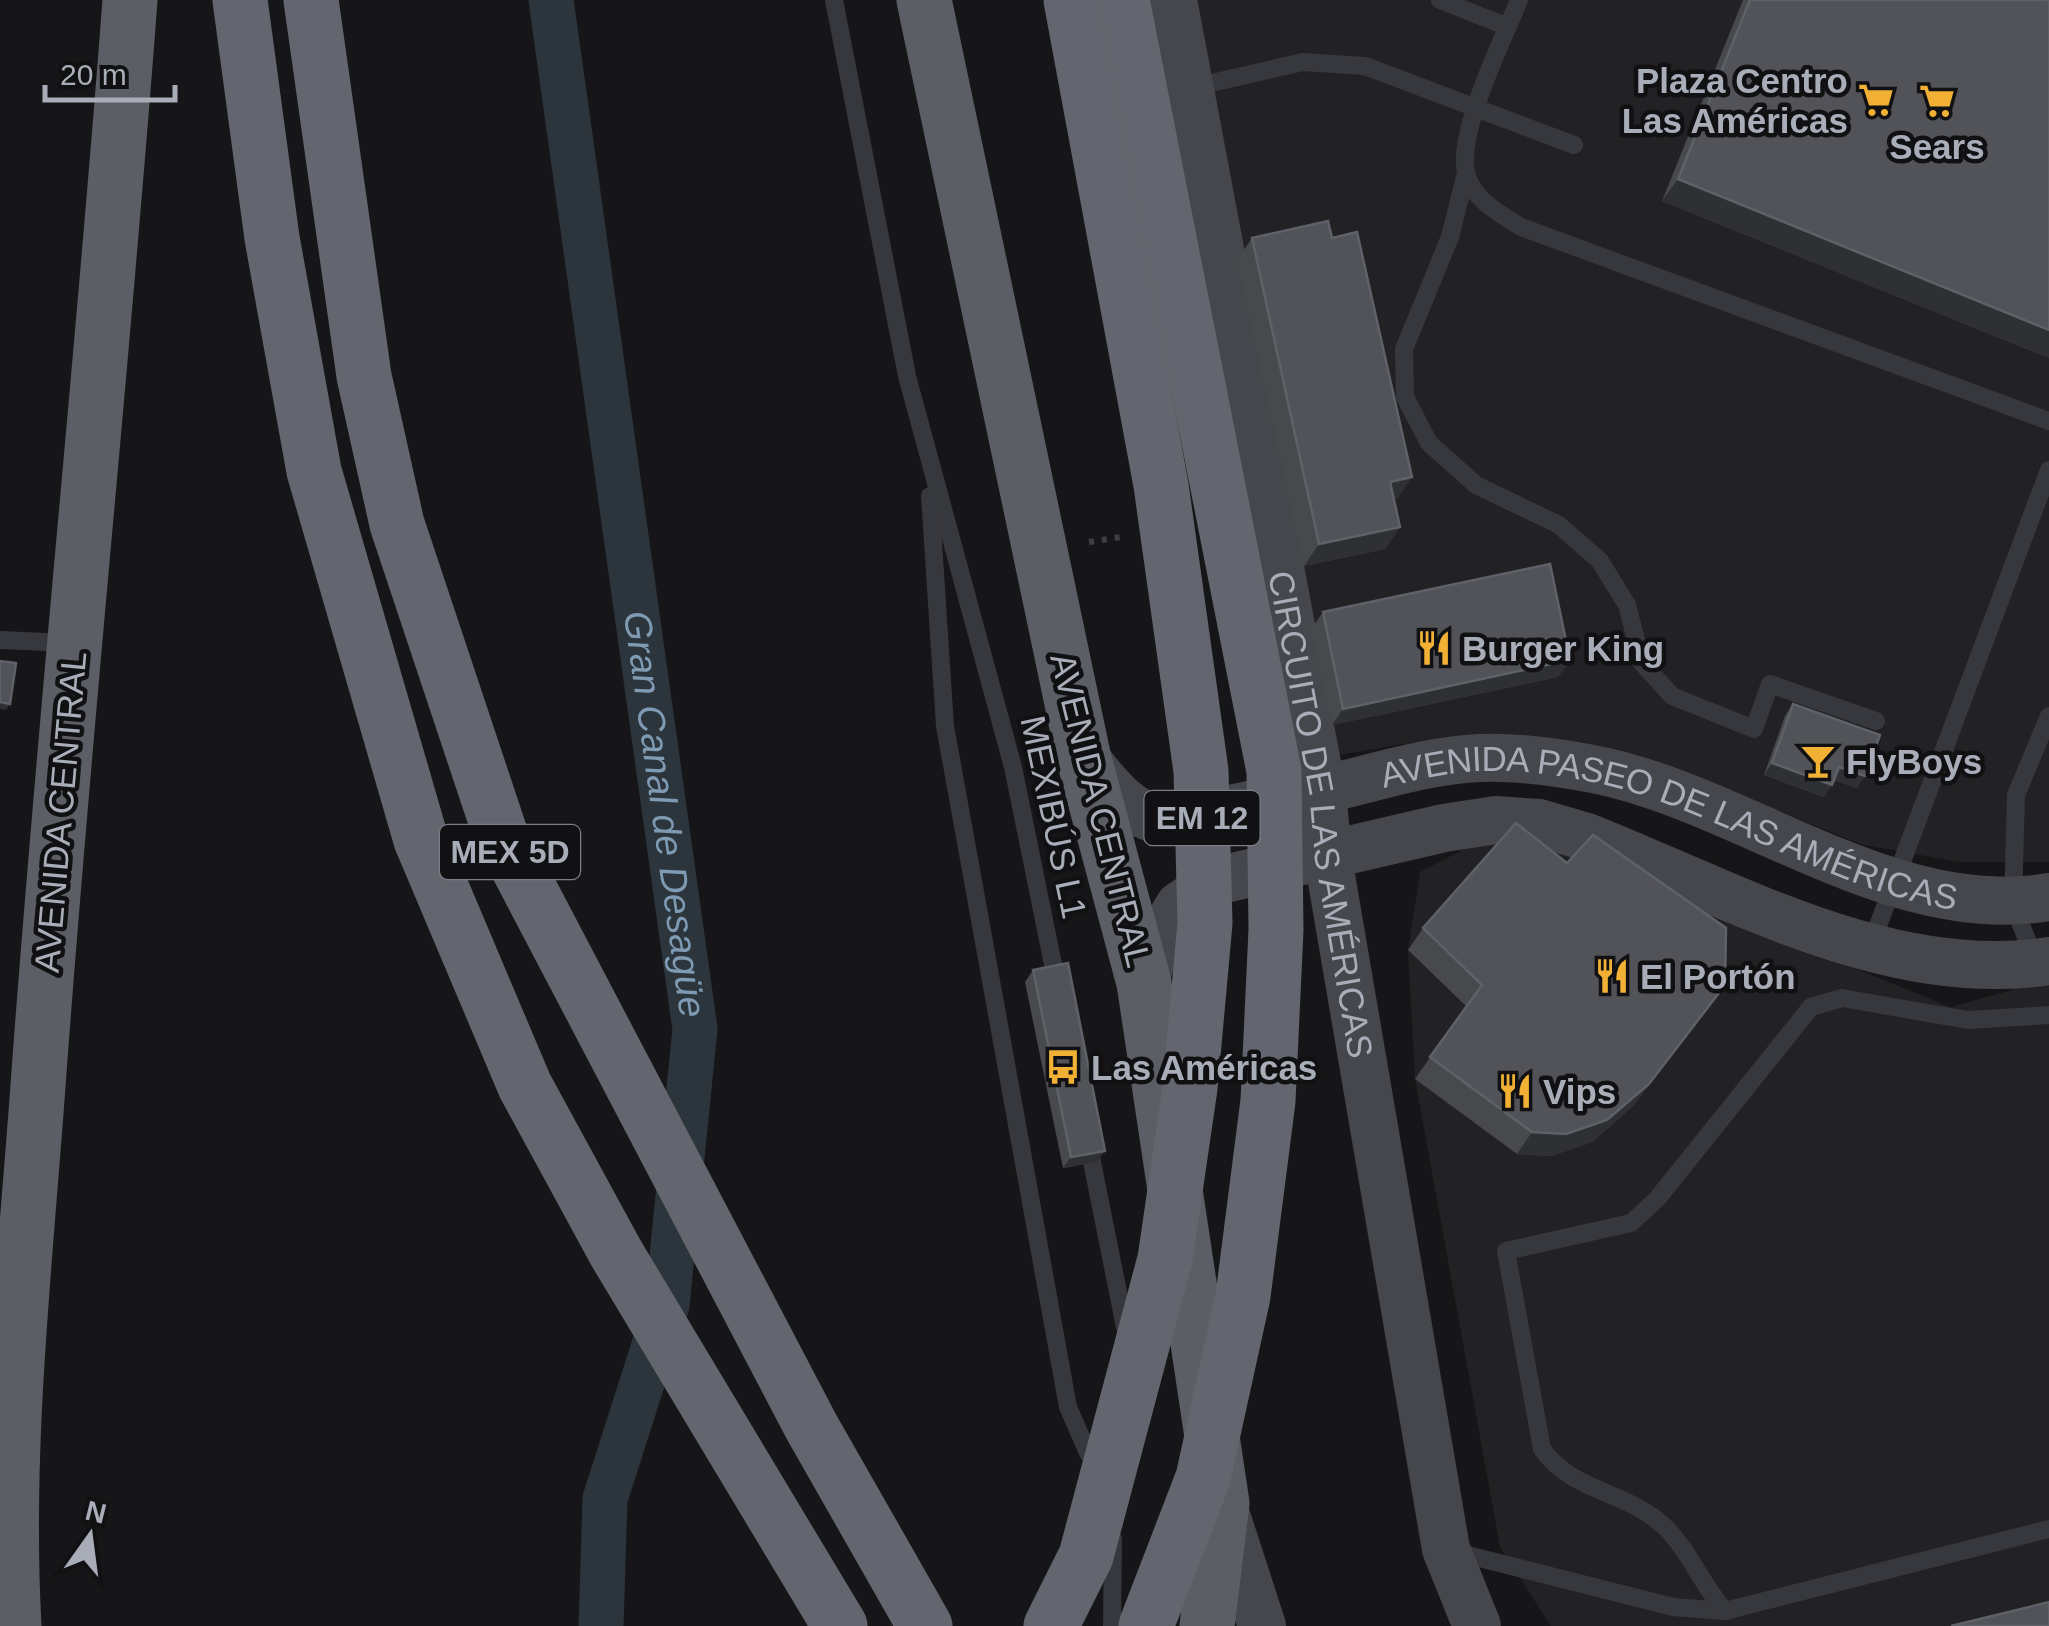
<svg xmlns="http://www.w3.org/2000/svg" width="2049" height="1626" font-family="Helvetica,sans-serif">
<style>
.built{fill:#222225}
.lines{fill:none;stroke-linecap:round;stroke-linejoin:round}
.canal{stroke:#2c353c;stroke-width:45}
.path{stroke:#3d3f44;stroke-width:6;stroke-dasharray:5 8;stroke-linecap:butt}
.service{stroke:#37383d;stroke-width:18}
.secondary{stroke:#45474d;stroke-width:48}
.trunk{stroke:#5b5e65;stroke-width:55}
.motorway{stroke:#63666e;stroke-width:55}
.wall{fill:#47494d}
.shaded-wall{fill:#2f3033}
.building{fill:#525359;stroke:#5f6168;stroke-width:2.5}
.labels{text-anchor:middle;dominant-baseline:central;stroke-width:9;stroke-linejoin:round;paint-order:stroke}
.shield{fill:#111113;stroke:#7b7e86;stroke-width:2.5}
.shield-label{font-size:32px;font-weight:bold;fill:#a8adb8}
.poi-label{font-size:35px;font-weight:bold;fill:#a8adb8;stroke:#111113;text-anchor:start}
.street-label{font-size:35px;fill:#a8adb8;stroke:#111113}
.water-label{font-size:38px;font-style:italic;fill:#7f9bb3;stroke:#111113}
</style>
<rect width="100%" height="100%" fill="#161618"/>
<g class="built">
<path d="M 1185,0 L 2049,0 L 2049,862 L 1960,862 L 1863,845 L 1745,797 L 1514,735 L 1450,736 L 1333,756 Z"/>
<path d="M 1484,839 L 1564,850 L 1950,1007 L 2049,980 L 2049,1626 L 1551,1626 L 1500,1547 L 1415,1079 L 1408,950 L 1420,872 Z"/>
</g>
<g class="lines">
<path class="canal" id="s1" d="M 551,0 L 695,1029 L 667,1305 L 605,1499 L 601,1626"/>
<path class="path" d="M 1089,542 L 1121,537"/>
<g class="service">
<path d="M 834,0 L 907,376 L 1013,767 L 1058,989"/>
<path d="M 1440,0 L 1508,27"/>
<path d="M 1519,0 C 1503,40 1457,131 1466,173 C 1472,199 1500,214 1521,227 L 2049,421"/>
<path d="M 1190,88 L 1303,62 L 1365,66 L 1574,145"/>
<path d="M 1466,173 L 1450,237 L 1404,349 L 1405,397 L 1429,443 L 1476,485 L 1559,525 L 1600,561 L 1627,605 L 1642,663 L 1672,696 L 1754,729 L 1770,684 L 1876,721"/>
<path d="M 930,496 L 945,726 L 1068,1407 L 1088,1453 L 1099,1466"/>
<path d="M 0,640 L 69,643"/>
<path d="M 1870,947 L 2049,470"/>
<path d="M 2034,958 L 2013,904 L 2016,795 L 2049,716"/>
<path d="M 1088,1142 L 1126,1332"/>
<path d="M 1452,1551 L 1673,1607 L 1725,1611 L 2049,1529"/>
<path d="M 1725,1611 C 1702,1585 1690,1552 1666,1528 C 1629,1491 1573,1493 1542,1449 L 1506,1251 L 1631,1223 L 1657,1199 L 1811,1007 L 1842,998 L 1968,1020 L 2049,1015"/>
<path d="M 1112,1626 L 1113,1539"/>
</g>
<g class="secondary">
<path id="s2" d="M 1173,0 L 1322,790 L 1328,858 L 1446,1549 L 1477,1626"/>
<path id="s3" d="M 1083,755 C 1107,785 1127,815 1167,822 C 1224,810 1281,799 1338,786 C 1384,775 1432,760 1479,758 C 1517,756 1556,762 1593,769 C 1743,798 1891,924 2049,897"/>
<path d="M 1144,983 L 1158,941 L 1179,906 L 1216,881 L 1444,828 L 1496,820 L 1539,823 L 1587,837 C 1731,894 1891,986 2049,961"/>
<path d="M 1223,1506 L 1262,1626"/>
</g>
<g class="trunk">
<path d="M 924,0 L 1083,755 L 1144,983 L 1222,1503 L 1207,1626"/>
<path d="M 14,1626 C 4,1446 25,1265 38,1086 C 64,724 103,362 130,0"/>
</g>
<g class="motorway">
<path d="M 240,0 L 272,238 L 314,471 L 421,840 L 525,1086 L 616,1253 L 840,1626"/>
<path d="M 311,0 L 364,376 L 397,524 L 500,833 L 811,1426 L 925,1626"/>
<path d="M 1122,0 L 1274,771 L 1276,930 L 1268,1101 L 1243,1296 L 1203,1478 L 1146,1626"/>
<path d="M 1051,1626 L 1086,1556 L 1165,1259 L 1190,1088 L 1205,923 L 1201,771 L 1161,485 L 1071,0"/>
</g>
</g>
<g class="wall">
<path d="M 1743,0 L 2049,0 L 2049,358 L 1662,201 Z"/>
<path d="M 1252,238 L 1397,499 L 1394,499 L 1400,527 L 1385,549 L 1304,566 L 1237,260 Z"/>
<path d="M 1323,612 L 1570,660 L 1558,677 L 1332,725 L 1311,629 Z"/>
<path d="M 1793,704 L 1857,788 L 1834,780 L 1824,797 L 1764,775 L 1785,716 Z"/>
<path d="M 1423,928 L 1725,985 L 1634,1105 L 1592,1142 L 1551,1156 L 1517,1154 L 1415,1079 L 1466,1006 L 1408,950 Z"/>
<path d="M 1033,970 L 1097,1162 L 1063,1168 L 1025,982 Z"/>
</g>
<g class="shaded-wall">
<path d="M 1678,179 L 2049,330 L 2049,358 L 1662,201 Z"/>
<path d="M 1412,477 L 1397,499 L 1375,504 L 1390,482 Z"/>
<path d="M 1400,527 L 1385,549 L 1304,566 L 1319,544 Z"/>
<path d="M 1570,660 L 1558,677 L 1332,725 L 1343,709 Z"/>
<path d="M 0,702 L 10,704 L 6,710 L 0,709 Z"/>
<path d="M 1772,763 L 1832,785 L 1824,797 L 1764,775 Z"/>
<path d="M 1839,767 L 1865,776 L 1857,788 L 1831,779 Z"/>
<path d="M 1725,985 L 1634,1105 L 1592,1142 L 1551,1156 L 1517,1154 L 1532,1132 Z"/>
<path d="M 1105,1151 L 1097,1162 L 1063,1168 L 1071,1157 Z"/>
</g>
<g class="building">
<path d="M 1750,0 L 2049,0 L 2049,330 L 1678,179 Z"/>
<path d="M 1328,221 L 1332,238 L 1357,232 L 1412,477 L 1390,482 L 1400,527 L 1319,544 L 1252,238 Z"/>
<path d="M 1550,564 L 1570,660 L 1343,709 L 1323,612 Z"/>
<path d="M 0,661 L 16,663 L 10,704 L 0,702 Z"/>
<path d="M 1793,704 L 1880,735 L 1865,776 L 1839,767 L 1832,785 L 1772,763 Z"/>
<path d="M 1516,823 L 1567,863 L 1593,835 L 1726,928 L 1725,985 L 1649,1084 L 1607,1120 L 1566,1134 L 1532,1132 L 1430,1057 L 1482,985 L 1423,928 Z"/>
<path d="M 1068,963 L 1105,1151 L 1071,1157 L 1033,970 Z"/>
<path d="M 2049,1602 L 2049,1626 L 1951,1626 Z"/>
</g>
<defs>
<symbol id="supermarket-bare" viewBox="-9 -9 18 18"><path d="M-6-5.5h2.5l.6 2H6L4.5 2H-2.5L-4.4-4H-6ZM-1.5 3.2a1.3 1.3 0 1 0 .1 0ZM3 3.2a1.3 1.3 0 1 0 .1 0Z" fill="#f2b134" stroke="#111113" stroke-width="2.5" paint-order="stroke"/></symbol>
<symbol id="restaurant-bare" viewBox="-9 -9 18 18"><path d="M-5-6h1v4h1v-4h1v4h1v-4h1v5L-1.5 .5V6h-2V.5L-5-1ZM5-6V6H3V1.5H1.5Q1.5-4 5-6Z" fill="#f2b134" stroke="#111113" stroke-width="2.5" paint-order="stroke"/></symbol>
<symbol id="bar-bare" viewBox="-9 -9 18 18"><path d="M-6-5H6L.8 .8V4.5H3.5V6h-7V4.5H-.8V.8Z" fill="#f2b134" stroke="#111113" stroke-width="2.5" paint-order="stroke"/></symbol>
<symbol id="bus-bare" viewBox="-9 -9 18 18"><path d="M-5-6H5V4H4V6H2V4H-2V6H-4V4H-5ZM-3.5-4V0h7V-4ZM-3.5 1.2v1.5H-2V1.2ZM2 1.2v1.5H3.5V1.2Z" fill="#f2b134" stroke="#111113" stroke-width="2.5" paint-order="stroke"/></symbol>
</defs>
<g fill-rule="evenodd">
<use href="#supermarket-bare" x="1851" y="75" width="50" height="50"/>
<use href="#supermarket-bare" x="1912" y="76" width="50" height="50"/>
<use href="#restaurant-bare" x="1409" y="623" width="50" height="50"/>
<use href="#bar-bare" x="1793" y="736" width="50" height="50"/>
<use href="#restaurant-bare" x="1587" y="951" width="50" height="50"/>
<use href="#bus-bare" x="1038" y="1042" width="50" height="50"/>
<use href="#restaurant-bare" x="1490" y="1066" width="50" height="50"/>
</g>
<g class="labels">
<g class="shield">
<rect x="1144.5" y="791" width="115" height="54" rx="8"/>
<rect x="440" y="825" width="140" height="54" rx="8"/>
</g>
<g class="shield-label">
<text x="1202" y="818">EM 12</text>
<text x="510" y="852">MEX 5D</text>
</g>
<g class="poi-label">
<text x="1848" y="80" text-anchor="end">Plaza Centro<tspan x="1848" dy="40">Las Américas</tspan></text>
<text x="1937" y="146" text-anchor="middle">Sears</text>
<text x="1462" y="648">Burger King</text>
<text x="1846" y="761">FlyBoys</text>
<text x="1640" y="976">El Portón</text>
<text x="1091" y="1067">Las Américas</text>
<text x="1543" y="1091">Vips</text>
</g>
<g class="street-label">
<text transform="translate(1101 810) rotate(76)">AVENIDA CENTRAL</text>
<text transform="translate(60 812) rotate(-85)">AVENIDA CENTRAL</text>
<text stroke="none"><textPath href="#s2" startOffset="828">CIRCUITO DE LAS AMÉRICAS</textPath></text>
<text transform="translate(1054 817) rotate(78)">MEXIBÚS L1</text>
<text stroke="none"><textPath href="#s3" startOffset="630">AVENIDA PASEO DE LAS AMÉRICAS</textPath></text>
</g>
<g class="water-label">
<text stroke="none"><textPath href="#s1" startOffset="822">Gran Canal de Desagüe</textPath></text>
</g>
</g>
<g transform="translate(90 1536) rotate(14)" stroke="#111113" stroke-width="8" paint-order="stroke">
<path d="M0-8L18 38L0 25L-18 38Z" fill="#a8adb8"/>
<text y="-15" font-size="28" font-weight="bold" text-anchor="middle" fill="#a8adb8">N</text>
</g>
<path d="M45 85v15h130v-15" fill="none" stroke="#a8adb8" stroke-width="5"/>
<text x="60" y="85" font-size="30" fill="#a8adb8" stroke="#111113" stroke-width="8" paint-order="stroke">20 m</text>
</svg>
